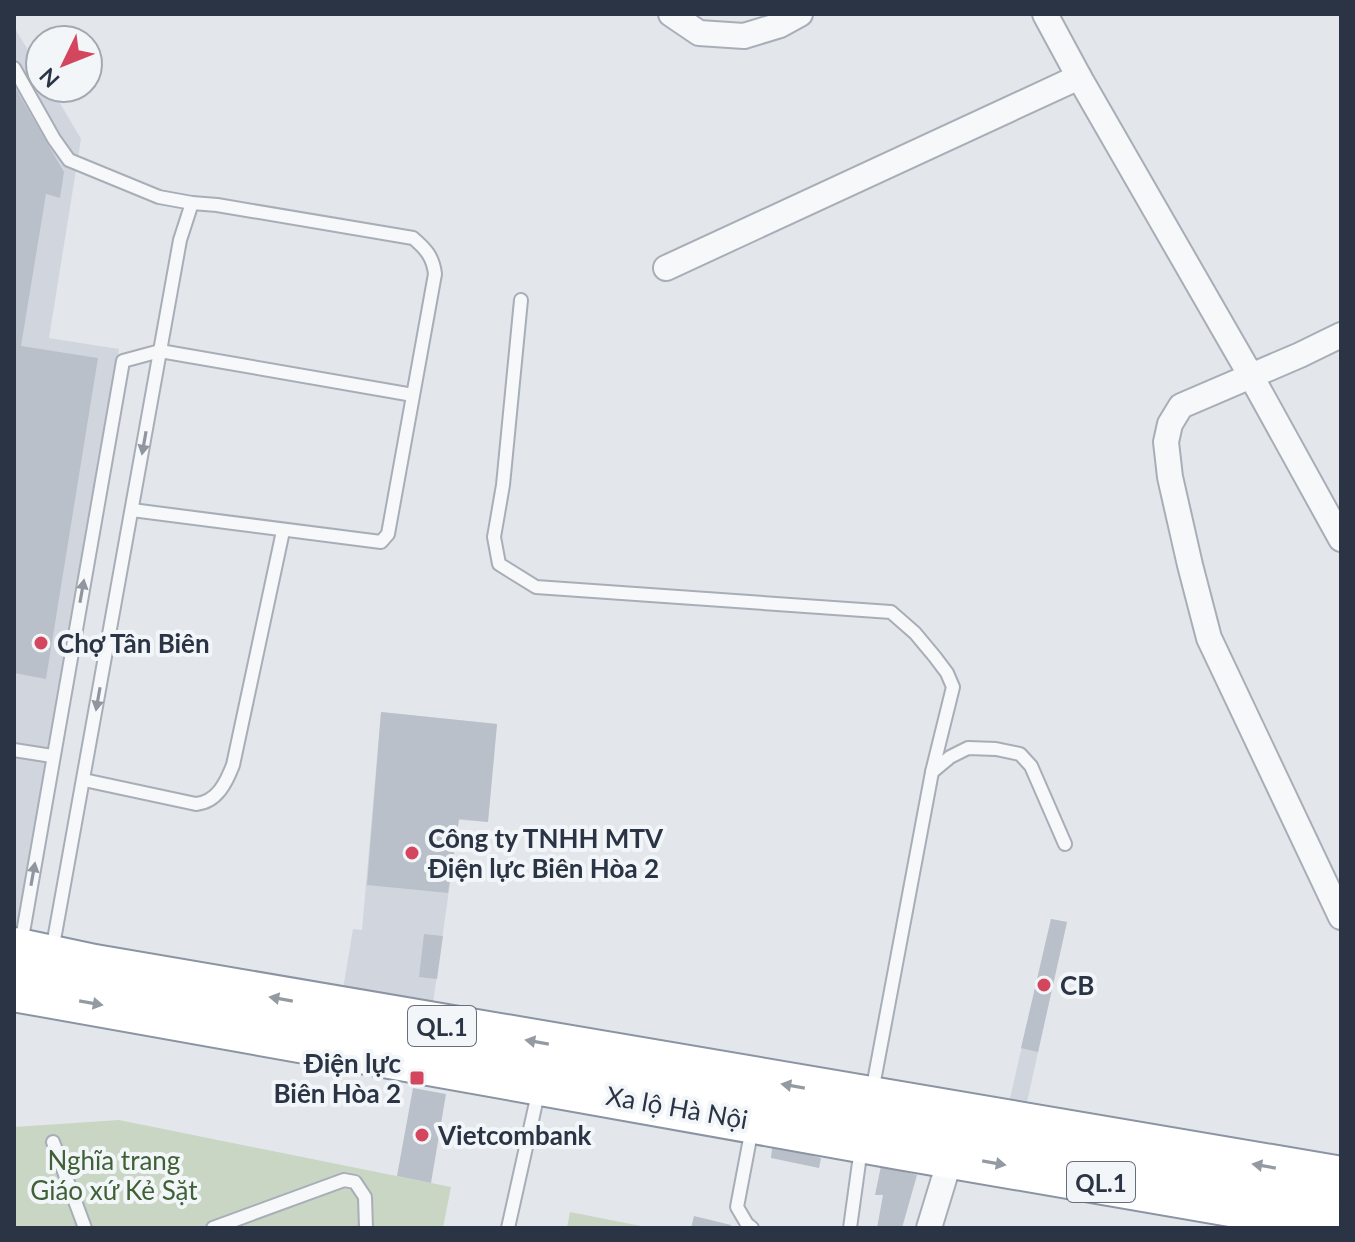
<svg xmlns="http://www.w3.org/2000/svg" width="1355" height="1242" font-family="Lato,sans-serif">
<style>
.built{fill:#d1d6de}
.green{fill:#c9d6c4}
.building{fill:#bac0ca}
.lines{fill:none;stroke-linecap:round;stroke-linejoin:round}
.lane-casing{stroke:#a8aeb7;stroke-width:16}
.street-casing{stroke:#a8aeb7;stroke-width:28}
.highway-casing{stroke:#8a94a3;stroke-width:48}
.lane{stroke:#f6f8fa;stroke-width:12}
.street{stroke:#f6f8fa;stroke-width:24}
.highway{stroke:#fff;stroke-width:44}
.oneway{fill:#9096a0}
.oneway2{fill:#949aa2}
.poi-dot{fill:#d3465d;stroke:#f3f6f9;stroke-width:3}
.labels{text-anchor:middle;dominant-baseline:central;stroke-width:8;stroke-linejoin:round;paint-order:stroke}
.shield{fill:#f3f6f9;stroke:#666e7b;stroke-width:2}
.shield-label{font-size:24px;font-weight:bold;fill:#2a3445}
.poi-label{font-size:26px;font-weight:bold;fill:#2a3445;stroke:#f3f6f9;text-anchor:start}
.street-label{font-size:26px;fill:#2a3445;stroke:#f3f6f9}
.park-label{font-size:26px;fill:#406137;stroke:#f3f6f9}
</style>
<rect width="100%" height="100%" fill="#e3e7ec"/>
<g class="built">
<path d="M 14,27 L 40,70 L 40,88 L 51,88 L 81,139 L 49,338 L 119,349 L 16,937 L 14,936 Z"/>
<path d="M 381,712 L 497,724 L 488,822 L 459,820 L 432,1010 L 342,995 L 353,929 L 362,930 Z"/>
<path d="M 1051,919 L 1067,922 L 1025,1111 L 1008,1107 Z"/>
</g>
<g class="green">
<path d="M 119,1120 L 451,1187 L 443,1228 L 14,1228 L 14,1127 Z"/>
<path d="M 570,1212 L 651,1228 L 567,1228 Z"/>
</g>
<g class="building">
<path d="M 14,86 L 64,172 L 60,198 L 46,194 L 21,346 L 98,358 L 46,679 L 14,673 Z"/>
<path d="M 381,712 L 497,724 L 488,822 L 459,819 L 448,893 L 367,885 Z"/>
<path d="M 1051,919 L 1067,922 L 1038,1052 L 1021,1048 Z"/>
<path d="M 424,934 L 443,936 L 437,979 L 419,977 Z"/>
<path d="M 413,1088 L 446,1094 L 431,1183 L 397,1176 Z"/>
<path d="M 760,1135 L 815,1145 L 813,1156 L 821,1158 L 819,1168 L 771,1158 L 772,1148 L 758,1146 Z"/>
<path d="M 881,1166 L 917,1175 L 902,1228 L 877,1228 L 883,1195 L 875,1195 Z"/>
<path d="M 694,1216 L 731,1225 L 730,1228 L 691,1228 Z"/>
</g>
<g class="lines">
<defs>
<g id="lane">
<path d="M 14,68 L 54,139 L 69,160 L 159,197 L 192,203 L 217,205 L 413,238 C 426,249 433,257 435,274 L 388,534 L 381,542 L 132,510"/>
<path d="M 521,300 L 503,485 L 494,537 L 499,564 L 536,587 L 891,612 L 915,633 L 935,657 L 947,673 L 953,687 L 932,772 L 872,1092"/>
<path d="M 14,750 L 52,756"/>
<path d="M 932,772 L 950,757 L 968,748 L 996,749 L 1020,754 L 1031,766 L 1065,844"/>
<path d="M 84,780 L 196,804 C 217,802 226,783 233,765 L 283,531"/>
<path d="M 21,944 L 123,361 L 160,351 L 413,395"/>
<path d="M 52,951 L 180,240 L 192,203"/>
<path d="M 752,1128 L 737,1207 L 747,1224 L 752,1228"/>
<path d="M 53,1142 L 85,1228"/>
<path d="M 213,1228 L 344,1180 L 355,1182 L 365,1197 L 366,1228"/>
<path d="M 508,1228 L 539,1089"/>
<path d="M 850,1228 L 861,1148"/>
</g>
<g id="street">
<path d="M 671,14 L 699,33 L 744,36 L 780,25 L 800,14"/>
<path d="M 1045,14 L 1079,77 L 1251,376 L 1341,539"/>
<path d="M 666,268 L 1079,77"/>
<path d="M 1341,335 L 1300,355 L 1181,406 L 1170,424 L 1166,442 L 1170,477 L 1190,565 L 1209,638 L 1341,917"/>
<path d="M 929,1228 L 951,1156"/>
</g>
<g id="highway">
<path d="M 14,950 L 94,967 L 1341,1179"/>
<path d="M 14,989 L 900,1147 L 1341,1223"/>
</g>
</defs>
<use href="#lane" class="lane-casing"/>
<use href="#street" class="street-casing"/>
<use href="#highway" class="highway-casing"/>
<use href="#lane" class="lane"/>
<use href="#street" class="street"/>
<use href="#highway" class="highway"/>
</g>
<defs><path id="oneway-solid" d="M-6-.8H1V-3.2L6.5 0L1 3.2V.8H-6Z" transform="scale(2)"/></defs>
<g class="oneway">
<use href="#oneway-solid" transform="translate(144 443) rotate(100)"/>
<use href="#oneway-solid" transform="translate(82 591) rotate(-80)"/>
<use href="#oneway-solid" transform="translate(98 699) rotate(100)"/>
<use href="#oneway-solid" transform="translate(33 874) rotate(-80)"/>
</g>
<g class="oneway2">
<use href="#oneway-solid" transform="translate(281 999) rotate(-170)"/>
<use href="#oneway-solid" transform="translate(91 1003) rotate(10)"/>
<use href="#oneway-solid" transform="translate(537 1042) rotate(-170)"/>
<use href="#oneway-solid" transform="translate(793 1086) rotate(-170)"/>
<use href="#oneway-solid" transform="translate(994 1163) rotate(10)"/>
<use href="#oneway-solid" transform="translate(1264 1166) rotate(-170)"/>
</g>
<g class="poi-dot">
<circle cx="41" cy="643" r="8"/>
<circle cx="412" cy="853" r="8"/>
<circle cx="1044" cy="985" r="8"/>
<rect x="409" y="1070" width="16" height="16" rx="4"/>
<circle cx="422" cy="1135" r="8"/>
</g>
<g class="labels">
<g class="shield">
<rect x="408" y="1006" width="68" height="40" rx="6"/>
<rect x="1067" y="1162" width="68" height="40" rx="6"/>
</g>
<g class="shield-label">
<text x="442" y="1026">QL.1</text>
<text x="1101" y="1182">QL.1</text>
</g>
<g class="poi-label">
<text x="57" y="643">Chợ Tân Biên</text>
<text x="428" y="838">Công ty TNHH MTV<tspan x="428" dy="30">Điện lực Biên Hòa 2</tspan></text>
<text x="1060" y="985">CB</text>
<text x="401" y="1063" text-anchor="end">Điện lực<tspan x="401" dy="30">Biên Hòa 2</tspan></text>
<text x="438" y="1135">Vietcombank</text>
</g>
<g class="street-label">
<text transform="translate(677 1107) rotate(10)">Xa lộ Hà Nội</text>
</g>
<g class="park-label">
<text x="114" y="1160">Nghĩa trang<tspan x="114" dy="30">Giáo xứ Kẻ Sặt</tspan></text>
</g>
</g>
<rect width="1355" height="1242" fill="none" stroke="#2a3445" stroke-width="32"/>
<g transform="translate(64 64) rotate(227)"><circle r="38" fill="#f3f6f9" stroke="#a3a8b1" stroke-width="2"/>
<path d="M0-6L14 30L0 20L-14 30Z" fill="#d3465d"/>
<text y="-12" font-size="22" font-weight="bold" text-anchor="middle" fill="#2a3445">N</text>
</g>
</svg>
